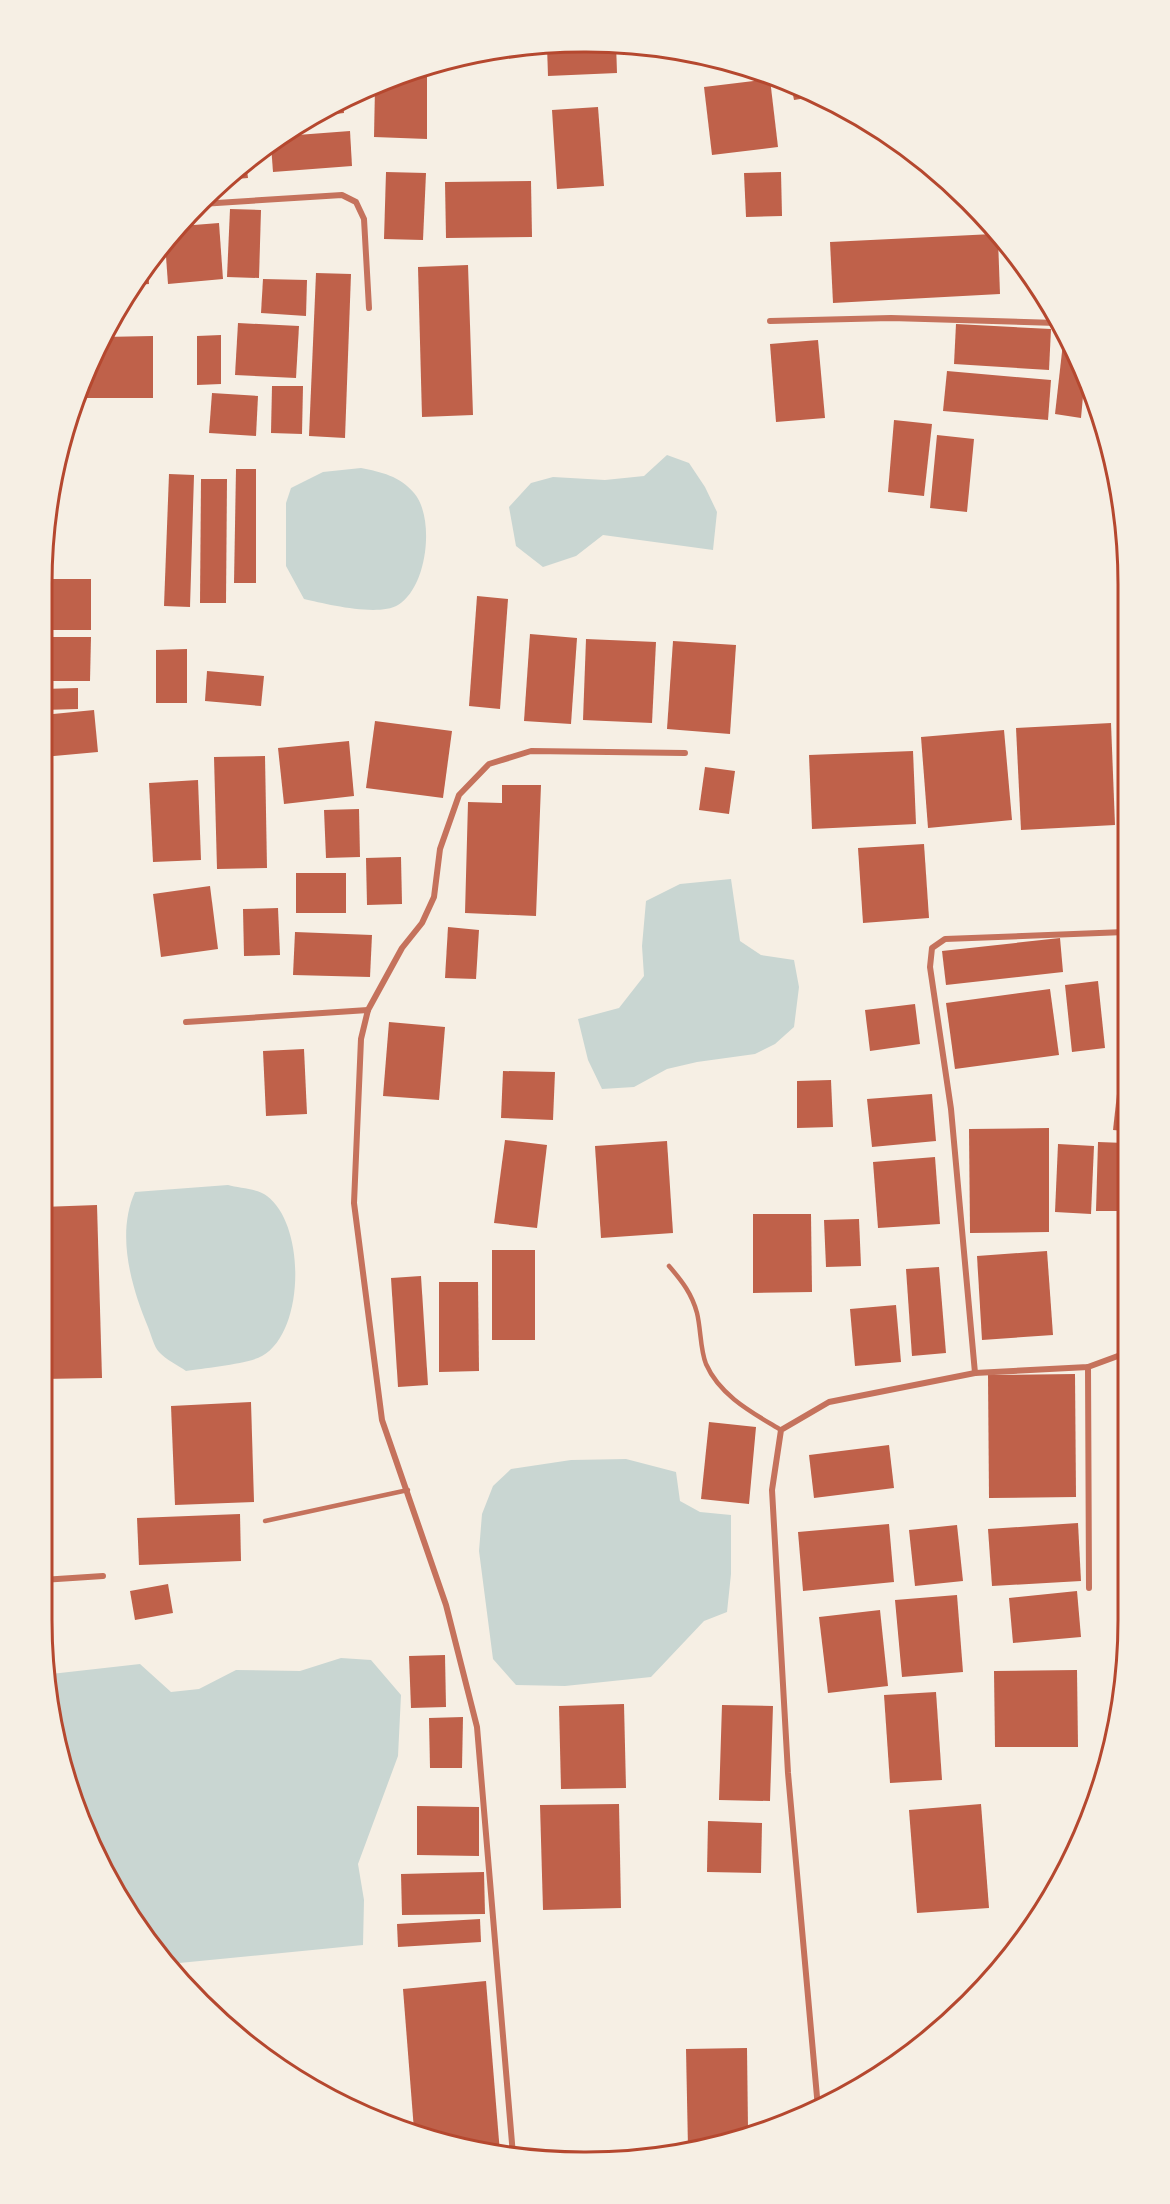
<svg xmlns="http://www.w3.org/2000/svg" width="1170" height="2204" font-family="'Work Sans',sans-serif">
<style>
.water{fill:#c9d6d2}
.building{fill:#bf614a}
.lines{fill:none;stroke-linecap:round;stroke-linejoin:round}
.service{stroke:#c5725c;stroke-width:4.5}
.minor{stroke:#c5725c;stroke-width:6}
.rim{fill:none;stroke:#b5482f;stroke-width:3}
</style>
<rect width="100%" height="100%" fill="#f6efe4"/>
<g class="water">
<path d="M 667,455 L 689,463 L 705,487 L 717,512 L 713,550 L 603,535 L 576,556 L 543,567 L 516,546 L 509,507 L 531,483 L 553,477 L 605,480 L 644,476 Z"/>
<path d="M 361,468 C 381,472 400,476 414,493 C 435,517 428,587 398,605 C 378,617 326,604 304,599 L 286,566 L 286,503 L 291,488 L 323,472 Z"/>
<path d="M 731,879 L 740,941 L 761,955 L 794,960 L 799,987 L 794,1027 L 775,1044 L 755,1054 L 697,1062 L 667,1069 L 634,1087 L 602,1089 L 588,1060 L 578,1019 L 619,1008 L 644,976 L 642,946 L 646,901 L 680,884 Z"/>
<path d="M 228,1185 C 239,1188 259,1189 267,1196 C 306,1225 305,1332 262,1356 C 248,1364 204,1368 186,1371 C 178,1365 166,1360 159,1352 C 154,1347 151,1334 148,1327 C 131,1286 116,1234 135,1192 Z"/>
<path d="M 626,1459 L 676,1472 L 680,1501 L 700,1512 L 731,1515 L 731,1574 L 727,1612 L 704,1621 L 651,1677 L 565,1686 L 516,1685 L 493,1659 L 479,1551 L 482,1514 L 493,1486 L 511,1469 L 571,1460 Z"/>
<path d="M 341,1658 L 371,1660 L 401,1695 L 398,1756 L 358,1864 L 364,1900 L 363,1945 L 169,1964 L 154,1950 L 71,1794 L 51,1674 L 140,1664 L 171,1692 L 199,1689 L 236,1670 L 300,1671 Z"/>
</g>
<g class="building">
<path d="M 616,43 L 617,73 L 548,76 L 547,46 Z"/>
<path d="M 427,67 L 427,139 L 374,137 L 375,87 L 411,71 Z"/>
<path d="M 770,79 L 778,147 L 712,155 L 704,87 Z"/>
<path d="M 791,85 L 819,96 L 794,100 Z"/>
<path d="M 343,101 L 344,113 L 311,117 L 314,115 Z"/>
<path d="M 598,107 L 604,186 L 557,189 L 552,110 Z"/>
<path d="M 350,131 L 352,166 L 273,172 L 271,145 L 284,136 Z"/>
<path d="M 246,163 L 248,178 L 224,180 L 227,177 Z"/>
<path d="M 386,172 L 426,173 L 423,240 L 384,239 Z"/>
<path d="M 781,172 L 782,216 L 746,217 L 744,173 Z"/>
<path d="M 531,181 L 532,237 L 446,238 L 445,182 Z"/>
<path d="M 230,209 L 261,210 L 259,278 L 227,277 Z"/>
<path d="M 219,223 L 223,279 L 168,284 L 165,243 L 181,226 Z"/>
<path d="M 993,234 L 998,239 L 1000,294 L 833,303 L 830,242 Z"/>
<path d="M 148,264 L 149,284 L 136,285 Z"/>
<path d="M 468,265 L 473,415 L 422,417 L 418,267 Z"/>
<path d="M 316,273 L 351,274 L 345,438 L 309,436 Z"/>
<path d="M 263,279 L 307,280 L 306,316 L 261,313 Z"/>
<path d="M 238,323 L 299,326 L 296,378 L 235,375 Z"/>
<path d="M 956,324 L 1051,329 L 1049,370 L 954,364 Z"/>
<path d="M 1064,334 L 1085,375 L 1081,418 L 1055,414 Z"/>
<path d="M 221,335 L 221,384 L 197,385 L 197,336 Z"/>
<path d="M 153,336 L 153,398 L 85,398 L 85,380 L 103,337 Z"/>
<path d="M 818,340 L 825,418 L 776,422 L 770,344 Z"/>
<path d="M 947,371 L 1051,380 L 1048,420 L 943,411 Z"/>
<path d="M 272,386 L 303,386 L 302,434 L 271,433 Z"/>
<path d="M 212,393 L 258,396 L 256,436 L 209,433 Z"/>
<path d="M 894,420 L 932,424 L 924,496 L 888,492 Z"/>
<path d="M 937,435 L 974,439 L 967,512 L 930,508 Z"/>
<path d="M 236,469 L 256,469 L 256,583 L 234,583 Z"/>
<path d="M 169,474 L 194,475 L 190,607 L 164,606 Z"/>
<path d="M 201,479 L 227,479 L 226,603 L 200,603 Z"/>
<rect x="43" y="579" width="48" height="51"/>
<path d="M 477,596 L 508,599 L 500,709 L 469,706 Z"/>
<path d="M 530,634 L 577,638 L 571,724 L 524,721 Z"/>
<path d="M 43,637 L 91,637 L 90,681 L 43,681 Z"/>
<path d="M 586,639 L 656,642 L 652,723 L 583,720 Z"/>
<path d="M 673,641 L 736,645 L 730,734 L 667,729 Z"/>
<path d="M 187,649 L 187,703 L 156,703 L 156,650 Z"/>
<path d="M 207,671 L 264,676 L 261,706 L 205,701 Z"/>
<path d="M 78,688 L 78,709 L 43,710 L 43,689 Z"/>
<path d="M 94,710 L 98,752 L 43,757 L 43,715 Z"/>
<path d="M 375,721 L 452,731 L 443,798 L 366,788 Z"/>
<path d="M 1111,723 L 1115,825 L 1021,830 L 1016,728 Z"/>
<path d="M 1004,730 L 1012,820 L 928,828 L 921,737 Z"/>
<path d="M 349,741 L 354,796 L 284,804 L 278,748 Z"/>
<path d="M 913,751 L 916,824 L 812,829 L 809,755 Z"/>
<path d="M 265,756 L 267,868 L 217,869 L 214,757 Z"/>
<path d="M 705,767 L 735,771 L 729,814 L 699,810 Z"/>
<path d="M 198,780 L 201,860 L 153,862 L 149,783 Z"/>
<path d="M 502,785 L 541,785 L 536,916 L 465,913 L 468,802 L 502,803 Z"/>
<path d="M 359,809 L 360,857 L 326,858 L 324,810 Z"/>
<path d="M 924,844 L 929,918 L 863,923 L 858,848 Z"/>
<path d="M 401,857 L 402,904 L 367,905 L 366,858 Z"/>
<rect x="296" y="873" width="50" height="40"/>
<path d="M 210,886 L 218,949 L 161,957 L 153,894 Z"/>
<path d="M 278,908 L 280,955 L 244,956 L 243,909 Z"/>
<path d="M 448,927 L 479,930 L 476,979 L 445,978 Z"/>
<path d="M 295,932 L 372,935 L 370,977 L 293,975 Z"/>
<path d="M 1060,938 L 1063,972 L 946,985 L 942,951 Z"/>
<path d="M 1098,981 L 1105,1048 L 1072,1052 L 1065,985 Z"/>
<path d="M 1050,989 L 1059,1055 L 955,1069 L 946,1003 Z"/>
<path d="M 915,1004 L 920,1044 L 870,1051 L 865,1010 Z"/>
<path d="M 389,1022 L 445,1027 L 439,1100 L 383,1096 Z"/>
<path d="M 304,1049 L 307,1114 L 266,1116 L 263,1051 Z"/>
<path d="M 1120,1067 L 1125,1067 L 1125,1131 L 1113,1130 Z"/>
<path d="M 503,1071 L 555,1072 L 553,1120 L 501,1118 Z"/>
<path d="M 831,1080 L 833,1127 L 797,1128 L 797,1081 Z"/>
<path d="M 932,1094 L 936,1141 L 872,1147 L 867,1099 Z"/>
<path d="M 1049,1128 L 1049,1232 L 970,1233 L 969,1129 Z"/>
<path d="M 505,1140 L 547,1145 L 537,1228 L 494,1223 Z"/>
<path d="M 667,1141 L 673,1233 L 601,1238 L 595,1146 Z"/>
<path d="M 1098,1142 L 1125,1143 L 1125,1211 L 1096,1211 Z"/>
<path d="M 1058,1144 L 1094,1146 L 1091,1214 L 1055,1212 Z"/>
<path d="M 935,1157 L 940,1224 L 878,1228 L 873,1162 Z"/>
<path d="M 97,1205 L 102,1378 L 42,1379 L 42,1207 Z"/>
<path d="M 753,1214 L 811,1214 L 812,1292 L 753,1293 Z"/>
<path d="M 859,1219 L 861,1266 L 826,1267 L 824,1220 Z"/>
<rect x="492" y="1250" width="43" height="90"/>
<path d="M 1047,1251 L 1053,1335 L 982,1340 L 977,1256 Z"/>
<path d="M 939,1267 L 946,1353 L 912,1356 L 906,1269 Z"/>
<path d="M 421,1276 L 428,1385 L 398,1387 L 391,1278 Z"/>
<path d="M 439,1282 L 478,1282 L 479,1371 L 439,1372 Z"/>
<path d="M 896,1305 L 901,1362 L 855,1366 L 850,1309 Z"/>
<path d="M 1075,1374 L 1076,1497 L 989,1498 L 988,1375 Z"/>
<path d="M 251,1402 L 254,1502 L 175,1505 L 171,1406 Z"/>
<path d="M 709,1422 L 756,1427 L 749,1504 L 701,1499 Z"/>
<path d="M 889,1445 L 894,1488 L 814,1498 L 809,1455 Z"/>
<path d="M 240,1514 L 241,1561 L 139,1565 L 137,1518 Z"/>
<path d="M 1078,1523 L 1081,1581 L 992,1586 L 988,1529 Z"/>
<path d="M 889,1524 L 894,1582 L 803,1591 L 798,1532 Z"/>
<path d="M 957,1525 L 963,1581 L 915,1586 L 909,1530 Z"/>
<path d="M 168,1584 L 173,1613 L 135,1620 L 130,1591 Z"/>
<path d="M 1077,1591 L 1081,1637 L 1013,1643 L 1009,1598 Z"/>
<path d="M 957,1595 L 963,1672 L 902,1677 L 895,1600 Z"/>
<path d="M 880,1610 L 888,1686 L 828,1693 L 819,1617 Z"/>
<path d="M 445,1655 L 446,1707 L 411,1708 L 409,1656 Z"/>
<path d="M 1077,1670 L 1078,1747 L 995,1747 L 994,1671 Z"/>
<path d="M 936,1692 L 942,1780 L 890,1783 L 884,1695 Z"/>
<path d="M 624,1704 L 626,1788 L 561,1789 L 559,1706 Z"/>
<path d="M 722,1705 L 773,1706 L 770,1801 L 719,1800 Z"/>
<path d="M 463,1717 L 462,1768 L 430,1768 L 429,1718 Z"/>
<path d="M 619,1804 L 621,1908 L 543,1910 L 540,1805 Z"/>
<path d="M 981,1804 L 989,1908 L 917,1913 L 909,1810 Z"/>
<path d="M 417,1806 L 479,1807 L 479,1856 L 417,1855 Z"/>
<path d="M 708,1821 L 762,1823 L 761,1873 L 707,1872 Z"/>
<path d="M 484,1872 L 485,1914 L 402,1915 L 401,1874 Z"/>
<path d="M 480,1919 L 481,1942 L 398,1947 L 397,1924 Z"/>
<path d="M 486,1981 L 500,2153 L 445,2144 L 414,2130 L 403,1989 Z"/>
<path d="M 747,2048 L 748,2129 L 688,2148 L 686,2049 Z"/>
</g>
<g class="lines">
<g class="service">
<path d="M 669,1266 C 682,1281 692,1294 697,1313 C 701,1329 700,1349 706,1364 C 720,1396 753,1413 781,1430"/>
<path d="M 265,1521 L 408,1490"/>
</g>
<g class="minor">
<path d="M 201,204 L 342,195 L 356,202 L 364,219 L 369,308"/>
<path d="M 770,321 L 891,318 L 1057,323"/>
<path d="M 186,1022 L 368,1010"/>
<path d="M 1088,1367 L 1089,1588"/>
<path d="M 975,1373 L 951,1109 L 930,967 L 932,948 L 945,939 L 1125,932"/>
<path d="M 42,1580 L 103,1576"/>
<path d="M 818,2108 L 788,1773 L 772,1490 L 781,1430 L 829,1402 L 975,1373 L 1088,1367 L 1126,1353"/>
<path d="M 513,2155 L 477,1727 L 446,1605 L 382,1420 L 354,1203 L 361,1039 L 368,1010 L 402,948 L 422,923 L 434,897 L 440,849 L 459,795 L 489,764 L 531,751 L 685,753"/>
</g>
</g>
<path d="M0 0H1170V2204H0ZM584 52H586A532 532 0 0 1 1118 584V1620A532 532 0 0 1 586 2152H584A532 532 0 0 1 52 1620V584A532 532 0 0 1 584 52Z" fill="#f6efe4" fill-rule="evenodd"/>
<path class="rim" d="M584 52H586A532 532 0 0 1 1118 584V1620A532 532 0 0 1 586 2152H584A532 532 0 0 1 52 1620V584A532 532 0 0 1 584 52Z"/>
</svg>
